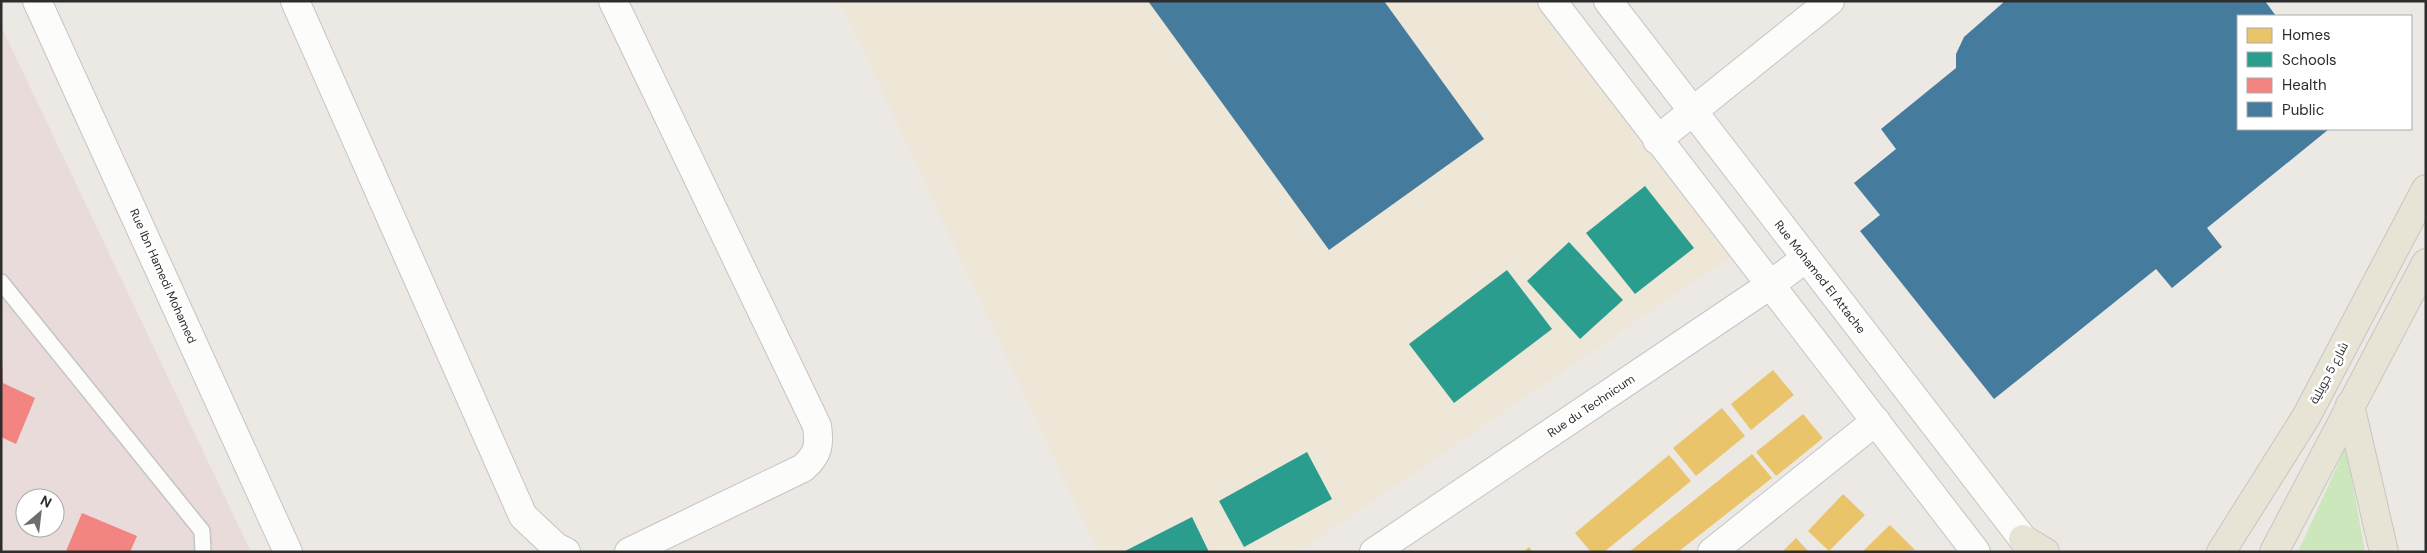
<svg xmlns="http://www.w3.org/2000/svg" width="2427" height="553" font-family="'DM Sans',Cairo,sans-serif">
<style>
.education{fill:#eee7d8}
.medical{fill:#e9dbd9;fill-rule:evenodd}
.green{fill:#cce7bc}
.homes{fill:#e9c46a}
.schools{fill:#2a9d8f}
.health{fill:#f28482}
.public{fill:#457b9d}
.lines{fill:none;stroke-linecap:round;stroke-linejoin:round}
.service-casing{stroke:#c5c4c4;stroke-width:18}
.minor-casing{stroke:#c5c4c4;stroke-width:30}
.tertiary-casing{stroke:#c5c4c4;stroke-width:30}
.primary-casing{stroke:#c6c5c3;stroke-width:30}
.service{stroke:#fcfcfb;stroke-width:15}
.minor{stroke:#fcfcfb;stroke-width:28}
.tertiary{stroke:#fcfcfb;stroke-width:28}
.primary{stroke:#e8e4d5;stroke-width:28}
.labels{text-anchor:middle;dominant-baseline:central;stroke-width:5;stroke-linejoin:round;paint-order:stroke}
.street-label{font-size:12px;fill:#2d2d2d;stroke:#fff}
</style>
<rect width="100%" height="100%" fill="#ece8e4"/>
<path class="education" d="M 840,1 L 1532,1 L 1730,257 L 1299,552 L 1098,552 Z"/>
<path class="medical" d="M 1,26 L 251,552 L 1,552 ZM 25,498 L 55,498 L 55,528 L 25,528 Z"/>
<path class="green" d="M 2346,447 L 2365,552 L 2298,552 Z"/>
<g class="homes">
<path d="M 1773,370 L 1794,395 L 1751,430 L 1731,404 Z"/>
<path d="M 1722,408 L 1745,436 L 1696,476 L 1673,448 Z"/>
<path d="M 1803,414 L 1823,438 L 1776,476 L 1756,452 Z"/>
<path d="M 1752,454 L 1772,478 L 1678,552 L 1629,552 Z"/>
<path d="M 1669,455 L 1691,481 L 1604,552 L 1591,552 L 1575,533 Z"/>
<path d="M 1843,494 L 1865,515 L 1829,551 L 1808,531 Z"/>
<path d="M 1890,525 L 1915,550 L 1862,552 Z"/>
<path d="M 1796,538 L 1809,552 L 1782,552 Z"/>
<path d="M 1529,547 L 1533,552 L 1523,552 Z"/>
</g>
<g class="schools">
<path d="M 1645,186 L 1694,248 L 1635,294 L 1586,233 Z"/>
<path d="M 1569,242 L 1623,300 L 1580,339 L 1527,281 Z"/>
<path d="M 1507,270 L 1552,329 L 1454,403 L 1409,344 Z"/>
<path d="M 1307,452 L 1332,499 L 1244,547 L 1219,501 Z"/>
<path d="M 1192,517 L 1209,552 L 1123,552 Z"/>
</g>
<g class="health">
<path d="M 2,360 L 3,383 L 35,398 L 16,444 L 1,437 Z"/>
<path d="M 82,513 L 137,536 L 130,552 L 66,551 Z"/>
</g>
<g class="public">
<path d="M 1148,1 L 1384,1 L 1484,139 L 1329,250 Z"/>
<path d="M 2005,1 L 2265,1 L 2276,16 L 2238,16 L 2238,129 L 2329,129 L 2207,228 L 2222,247 L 2172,288 L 2156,269 L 1994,399 L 1860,231 L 1880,215 L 1854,183 L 1896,149 L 1881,129 L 1956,68 L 1956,54 L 1964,37 Z"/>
</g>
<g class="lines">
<defs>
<path id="service" d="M 1,282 L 202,531 L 203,552"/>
<g id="minor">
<path d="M 37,1 L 288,552"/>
<path d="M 295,1 L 523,516 L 556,547 L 566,552"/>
<path d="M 613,1 L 817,426 C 820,445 818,455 803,468 L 629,552"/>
<path d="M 1657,140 L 1830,1"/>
<path d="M 1374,552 L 1770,285 L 1806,258"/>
<path d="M 1712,552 L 1876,421"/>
</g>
<g id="tertiary">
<path d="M 1552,1 L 1976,552"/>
<path d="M 1608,1 L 2033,552"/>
</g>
<g id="primary">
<path d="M 2350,405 L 2384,552"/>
<path d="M 2023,539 L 2045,552"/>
<path d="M 2221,552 L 2306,417 L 2426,189"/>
<path d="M 2274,552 L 2426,263"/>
</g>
</defs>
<use href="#service" class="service-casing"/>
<use href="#minor" class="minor-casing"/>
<use href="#tertiary" class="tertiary-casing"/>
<use href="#primary" class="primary-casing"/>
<use href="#service" class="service"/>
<use href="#minor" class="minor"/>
<use href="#tertiary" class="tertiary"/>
<use href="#primary" class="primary"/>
</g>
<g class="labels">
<g class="street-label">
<text transform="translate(163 276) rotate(66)">Rue Ibn Hamedi Mohamed</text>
<text transform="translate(1820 277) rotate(52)">Rue Mohamed El Attache</text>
<text transform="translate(2329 373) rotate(-62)">شارع 5 جويلية</text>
<text transform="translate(1591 406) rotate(-34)">Rue du Technicum</text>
</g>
</g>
<rect width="2427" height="553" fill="none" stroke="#2d2d2d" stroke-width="5"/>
<rect x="2237" y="15" width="175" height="115" fill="#ffffff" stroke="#ababab"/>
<rect x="2247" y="28" width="25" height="15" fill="#e9c46a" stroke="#ababab"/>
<text x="2282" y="40" font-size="15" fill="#2d2d2d">Homes</text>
<rect x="2247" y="52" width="25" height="15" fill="#2a9d8f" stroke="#ababab"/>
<text x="2282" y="65" font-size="15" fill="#2d2d2d">Schools</text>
<rect x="2247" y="78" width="25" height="15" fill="#f28482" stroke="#ababab"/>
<text x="2282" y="90" font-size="15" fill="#2d2d2d">Health</text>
<rect x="2247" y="102" width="25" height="15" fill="#457b9d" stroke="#ababab"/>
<text x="2282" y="115" font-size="15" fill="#2d2d2d">Public</text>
<g transform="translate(40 513) rotate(28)"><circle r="24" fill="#ffffff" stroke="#ababab"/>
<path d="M0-4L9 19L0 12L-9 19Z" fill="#706e6d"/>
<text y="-8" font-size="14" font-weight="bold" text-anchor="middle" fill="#2d2d2d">N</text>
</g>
</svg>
